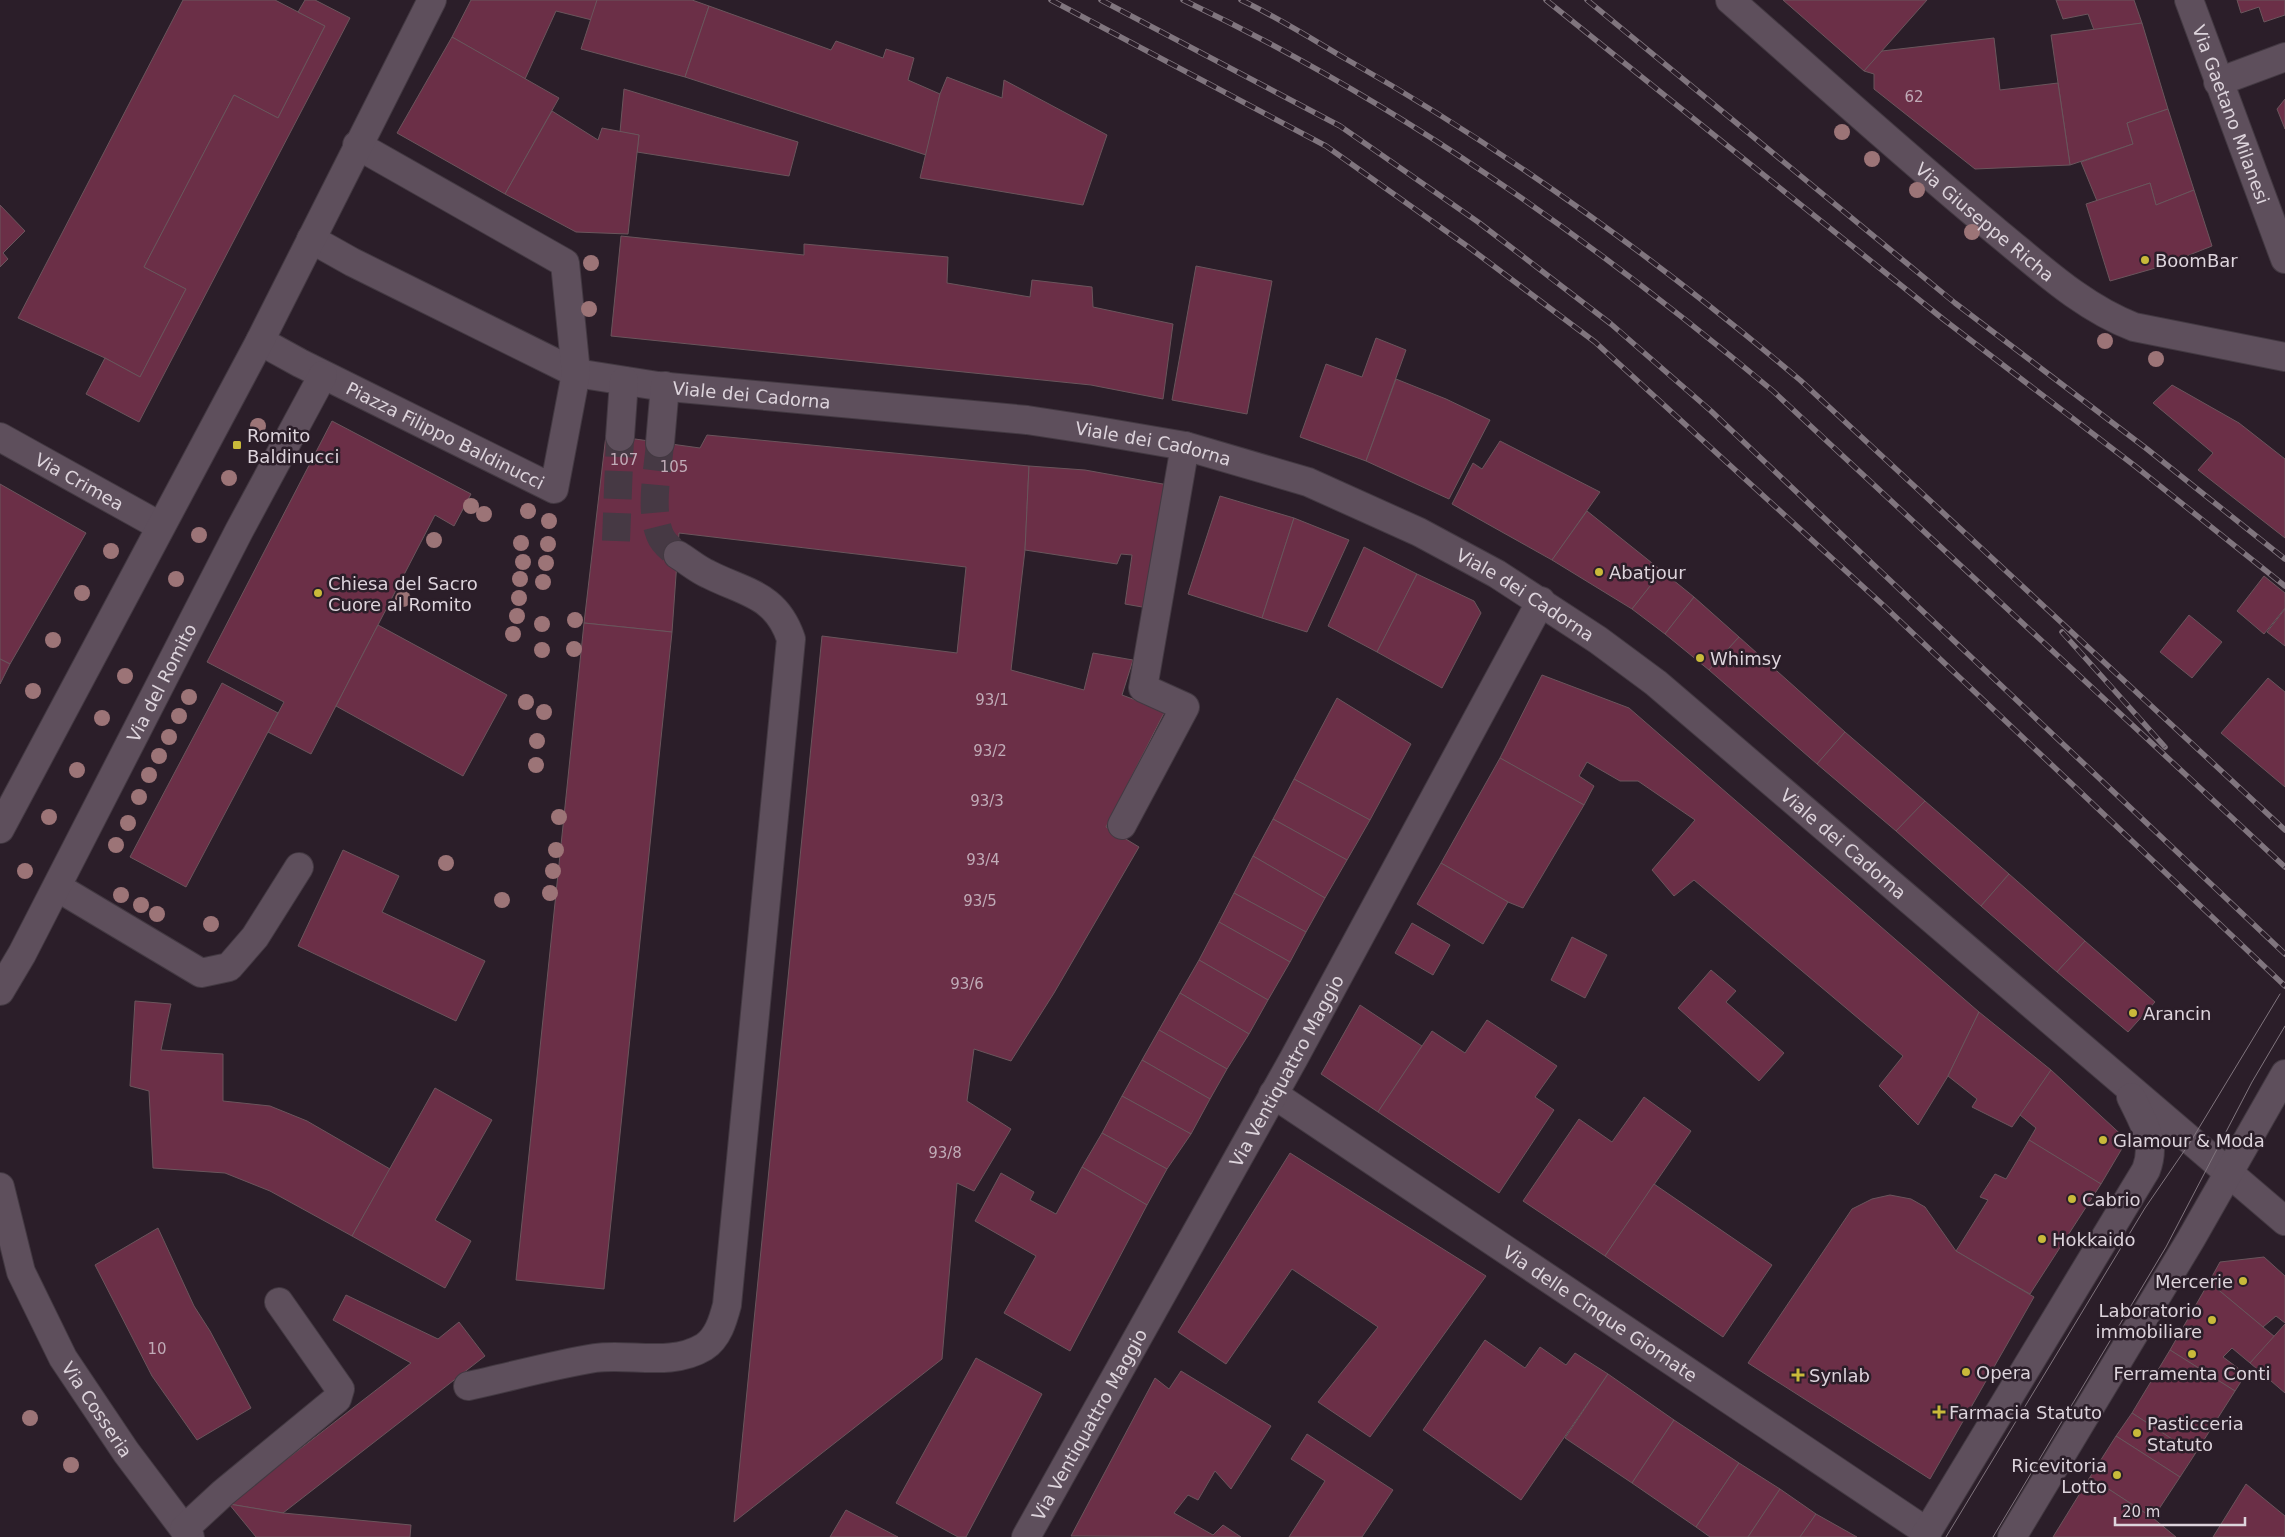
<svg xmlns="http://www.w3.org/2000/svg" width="2285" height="1537" font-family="'DejaVu Sans',sans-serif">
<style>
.building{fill:#6b2f47;stroke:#6a555c}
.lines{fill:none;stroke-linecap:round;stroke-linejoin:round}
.minor-tunnel{stroke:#463944;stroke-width:28;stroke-dasharray:28 14;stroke-linecap:butt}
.minor-casing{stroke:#433942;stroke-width:30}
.minor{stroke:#5e4f5c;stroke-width:28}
.tram{stroke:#80757e;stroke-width:1}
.rail-casing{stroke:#80757e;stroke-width:5.5}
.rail{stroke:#2b1e29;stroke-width:4;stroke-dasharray:11;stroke-linecap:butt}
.tree{fill:#9c7477}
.poi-dot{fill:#c9ba3a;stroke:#2b1e29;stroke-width:2}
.labels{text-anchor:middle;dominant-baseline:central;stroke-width:5;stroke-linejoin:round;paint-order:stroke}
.number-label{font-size:15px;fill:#c0abb7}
.street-label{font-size:18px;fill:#ddd4dc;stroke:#2b1e29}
.poi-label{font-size:18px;fill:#ddd4dc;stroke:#2b1e29;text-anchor:start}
</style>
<rect width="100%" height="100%" fill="#2b1e29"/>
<g class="building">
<path d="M 183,0 L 275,0 L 325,26 L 278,118 L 234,95 L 144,267 L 186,289 L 140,377 L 105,358 L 18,318 Z"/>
<path d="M 305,0 L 315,0 L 350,18 L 139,422 L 86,394 L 105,358 L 140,377 L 186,289 L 144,267 L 234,95 L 278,118 L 325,26 L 298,12 Z"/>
<path d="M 471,0 L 597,0 L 592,20 L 556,11 L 525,79 L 452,37 Z"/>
<path d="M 597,0 L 692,0 L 709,6 L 685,77 L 581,49 Z"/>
<path d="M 1783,0 L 1927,0 L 1864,71 Z"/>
<path d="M 2056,0 L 2134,0 L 2142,23 L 2094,30 L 2088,14 L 2063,19 Z"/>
<path d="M 2237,0 L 2285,0 L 2285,15 L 2264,22 L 2259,7 L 2241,13 Z"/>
<path d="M 709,6 L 831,50 L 836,41 L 883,58 L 886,49 L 914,58 L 908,80 L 940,94 L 926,155 L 685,77 Z"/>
<path d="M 2142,23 L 2168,109 L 2127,123 L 2133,144 L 2070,165 L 2051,35 Z"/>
<path d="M 452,37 L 559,98 L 505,194 L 397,133 Z"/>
<path d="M 1994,38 L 2000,90 L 2058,83 L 2070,165 L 1975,169 L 1874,89 L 1874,74 L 1864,71 L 1882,51 Z"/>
<path d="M 947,77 L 1002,98 L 1004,80 L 1107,135 L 1083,205 L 920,178 L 940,94 Z"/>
<path d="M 624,89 L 798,142 L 789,176 L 637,152 L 639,135 L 620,132 Z"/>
<path d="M 2285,99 L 2285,129 L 2277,109 Z"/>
<path d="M 2168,109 L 2194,190 L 2156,205 L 2150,183 L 2097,201 L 2081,162 L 2133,144 L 2127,123 Z"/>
<path d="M 552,111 L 598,140 L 602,128 L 639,135 L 628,234 L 576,232 L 505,194 Z"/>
<path d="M 2150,183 L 2156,205 L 2194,190 L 2212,246 L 2159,267 L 2110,281 L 2086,204 Z"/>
<path d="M 0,205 L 25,231 L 3,253 L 8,259 L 0,267 Z"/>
<path d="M 621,236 L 804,255 L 804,244 L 948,257 L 947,283 L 1030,297 L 1032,280 L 1092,287 L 1093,307 L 1173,324 L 1163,399 L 1091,385 L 611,336 Z"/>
<path d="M 1196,266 L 1272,281 L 1247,414 L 1172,400 Z"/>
<path d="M 1376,338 L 1406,350 L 1366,461 L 1300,437 L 1326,364 L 1362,377 Z"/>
<path d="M 1396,379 L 1446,399 L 1490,420 L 1449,499 L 1366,461 Z"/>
<path d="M 2172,385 L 2239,423 L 2285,459 L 2285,538 L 2198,470 L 2213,453 L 2153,403 Z"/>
<path d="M 332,421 L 471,494 L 454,526 L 435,515 L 311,754 L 268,732 L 284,702 L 207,662 Z"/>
<path d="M 606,435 L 700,448 L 707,435 L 1029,466 L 1025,550 L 1011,670 L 1084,690 L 1093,653 L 1133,660 L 1122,695 L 1165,711 L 1106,827 L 1139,847 L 1054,993 L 1011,1061 L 974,1049 L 967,1101 L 1011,1129 L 974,1191 L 957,1183 L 942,1359 L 734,1522 L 822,636 L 957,653 L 966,567 L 679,533 L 672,632 L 584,623 Z"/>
<path d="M 1500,441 L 1600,492 L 1552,560 L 1452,504 L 1473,463 L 1482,469 Z"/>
<path d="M 1029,466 L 1085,470 L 1174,486 L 1148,608 L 1125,604 L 1132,555 L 1121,554 L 1117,564 L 1025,550 Z"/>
<path d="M 0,484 L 86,533 L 10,664 L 0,659 Z"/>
<path d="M 1220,496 L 1294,518 L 1262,618 L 1188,594 Z"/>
<path d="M 1587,511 L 1662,571 L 1632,609 L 1552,560 Z"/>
<path d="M 1294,518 L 1349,540 L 1307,632 L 1262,618 Z"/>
<path d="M 1364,547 L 1417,574 L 1377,652 L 1328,626 Z"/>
<path d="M 1662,571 L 1694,597 L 1665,634 L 1632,609 Z"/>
<path d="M 1417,574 L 1474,601 L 1481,613 L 1442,688 L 1377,652 Z"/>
<path d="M 2264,576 L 2285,593 L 2285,608 L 2264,634 L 2237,611 Z"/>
<path d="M 1694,597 L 1739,637 L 1709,670 L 1665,634 Z"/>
<path d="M 2285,609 L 2285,646 L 2267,632 Z"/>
<path d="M 2189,615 L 2222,642 L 2192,678 L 2160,652 Z"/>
<path d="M 584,623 L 672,632 L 604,1289 L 516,1280 Z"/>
<path d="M 378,625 L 507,695 L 463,776 L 336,706 Z"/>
<path d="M 1739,637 L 1845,732 L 1817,764 L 1709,670 Z"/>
<path d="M 0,659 L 10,664 L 0,684 Z"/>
<path d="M 1542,675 L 1629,708 L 1979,1012 L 1948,1076 L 1918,1125 L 1879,1086 L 1903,1056 L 1694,880 L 1674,896 L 1652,870 L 1695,820 L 1638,781 L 1620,781 L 1587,762 L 1579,776 L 1594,786 L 1584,805 L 1500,758 Z"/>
<path d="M 2268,678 L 2285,692 L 2285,787 L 2221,733 Z"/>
<path d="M 222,683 L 278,713 L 186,887 L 130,857 Z"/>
<path d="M 1337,698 L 1411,744 L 1370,820 L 1294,779 Z"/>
<path d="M 1845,732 L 1925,801 L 1896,831 L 1817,764 Z"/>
<path d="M 1500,758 L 1584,805 L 1523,908 L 1508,902 L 1441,863 Z"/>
<path d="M 1294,779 L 1370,820 L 1347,860 L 1273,819 Z"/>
<path d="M 1925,801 L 2009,874 L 1981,906 L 1896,831 Z"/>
<path d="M 1273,819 L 1347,860 L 1325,898 L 1253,856 Z"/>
<path d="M 343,850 L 399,876 L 382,912 L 485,961 L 456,1021 L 298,946 Z"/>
<path d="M 1253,856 L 1325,898 L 1306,932 L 1234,893 Z"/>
<path d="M 1441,863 L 1508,902 L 1483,944 L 1417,904 Z"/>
<path d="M 2009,874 L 2085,941 L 2057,972 L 1981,906 Z"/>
<path d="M 1234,893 L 1306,932 L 1290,962 L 1219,922 Z"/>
<path d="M 1219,922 L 1290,962 L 1268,1000 L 1199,960 Z"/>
<path d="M 1412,923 L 1450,945 L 1433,975 L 1395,953 Z"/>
<path d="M 1572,937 L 1607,955 L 1585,998 L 1551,980 Z"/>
<path d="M 2085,941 L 2155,1002 L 2128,1032 L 2057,972 Z"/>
<path d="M 1199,960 L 1268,1000 L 1249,1034 L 1180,993 Z"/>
<path d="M 1711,970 L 1736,991 L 1726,1002 L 1784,1053 L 1759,1081 L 1678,1008 Z"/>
<path d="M 1180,993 L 1249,1034 L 1227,1069 L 1159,1030 Z"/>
<path d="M 135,1001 L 171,1004 L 161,1050 L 223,1054 L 223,1101 L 270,1106 L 307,1121 L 390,1169 L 352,1236 L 270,1191 L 225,1173 L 153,1168 L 149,1091 L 130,1086 Z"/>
<path d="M 1360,1005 L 1422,1046 L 1378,1112 L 1321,1074 Z"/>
<path d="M 1979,1012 L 2051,1070 L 2012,1127 L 1972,1107 L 1977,1099 L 1948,1076 Z"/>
<path d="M 1487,1020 L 1557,1066 L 1535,1097 L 1554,1110 L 1499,1193 L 1378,1112 L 1432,1031 L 1465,1053 Z"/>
<path d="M 1159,1030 L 1227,1069 L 1210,1099 L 1142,1060 Z"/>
<path d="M 1142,1060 L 1210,1099 L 1191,1134 L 1122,1096 Z"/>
<path d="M 2051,1070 L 2127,1140 L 2101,1184 L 2029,1140 L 2036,1128 L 2020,1115 Z"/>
<path d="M 435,1088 L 492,1120 L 435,1220 L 471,1241 L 445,1288 L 352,1236 Z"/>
<path d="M 1122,1096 L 1191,1134 L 1167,1169 L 1102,1133 Z"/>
<path d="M 1644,1097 L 1691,1131 L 1605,1256 L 1523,1201 L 1579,1119 L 1612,1142 Z"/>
<path d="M 1102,1133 L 1167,1169 L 1147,1205 L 1082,1167 Z"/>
<path d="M 2029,1140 L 2101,1184 L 2030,1294 L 1956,1251 L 1988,1200 L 1980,1197 L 1995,1174 L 2006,1179 Z"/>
<path d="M 1290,1153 L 1486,1276 L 1370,1437 L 1318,1402 L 1378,1327 L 1292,1269 L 1226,1364 L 1178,1332 Z"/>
<path d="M 1082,1167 L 1147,1205 L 1070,1351 L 1004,1313 L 1036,1256 L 975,1221 L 1001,1173 L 1034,1192 L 1030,1200 L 1056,1214 Z"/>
<path d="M 1654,1184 L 1772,1265 L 1723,1337 L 1605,1256 Z"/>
<path d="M 1890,1195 L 1911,1199 L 1925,1207 L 1956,1251 L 2034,1297 L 1930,1479 L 1748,1363 L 1852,1209 L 1872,1199 Z"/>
<path d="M 158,1228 L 194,1306 L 210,1331 L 251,1408 L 197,1440 L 152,1376 L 95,1265 Z"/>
<path d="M 2264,1257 L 2285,1276 L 2285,1323 L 2276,1316 L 2263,1327 L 2209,1282 L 2220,1262 Z"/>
<path d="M 2209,1282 L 2275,1337 L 2250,1363 L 2232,1348 L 2223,1357 L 2246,1374 L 2235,1391 L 2170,1350 Z"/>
<path d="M 346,1295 L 438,1339 L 459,1322 L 485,1356 L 283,1513 L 229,1504 L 411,1363 L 333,1320 Z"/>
<path d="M 2285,1324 L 2285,1393 L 2250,1363 Z"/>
<path d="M 1485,1340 L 1525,1368 L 1540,1347 L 1566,1365 L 1575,1353 L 1608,1374 L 1521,1500 L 1423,1430 Z"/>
<path d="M 2170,1350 L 2235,1391 L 2195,1454 L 2132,1413 Z"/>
<path d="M 976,1358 L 1042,1394 L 966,1537 L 958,1537 L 896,1503 Z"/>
<path d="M 1181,1371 L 1271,1426 L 1231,1489 L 1215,1471 L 1198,1500 L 1188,1495 L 1174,1513 L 1213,1535 L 1223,1525 L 1241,1537 L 1071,1536 L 1155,1378 L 1169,1389 Z"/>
<path d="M 1608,1374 L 1674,1420 L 1632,1483 L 1565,1438 Z"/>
<path d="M 2132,1413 L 2195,1454 L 2180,1477 L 2116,1436 Z"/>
<path d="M 1674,1420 L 1739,1463 L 1696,1527 L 1632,1483 Z"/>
<path d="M 1307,1434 L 1393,1490 L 1362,1537 L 1289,1537 L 1325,1481 L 1291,1459 Z"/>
<path d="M 2116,1436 L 2180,1477 L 2153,1518 L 2090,1477 Z"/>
<path d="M 1739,1463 L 1780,1489 L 1748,1537 L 1710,1537 L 1696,1527 Z"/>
<path d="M 2090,1477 L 2153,1518 L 2176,1537 L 2053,1537 Z"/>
<path d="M 2246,1484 L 2285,1516 L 2285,1537 L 2213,1537 Z"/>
<path d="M 1780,1489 L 1816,1514 L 1800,1537 L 1748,1537 Z"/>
<path d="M 229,1504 L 283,1513 L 411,1525 L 410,1537 L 256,1537 Z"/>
<path d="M 846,1510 L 898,1537 L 830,1537 Z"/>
<path d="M 1816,1514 L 1857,1537 L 1800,1537 Z"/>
</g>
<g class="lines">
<g class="minor-tunnel">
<path d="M 660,443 C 658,471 649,508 660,535 C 663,543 672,550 678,555"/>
<path d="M 616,541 L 620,437"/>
</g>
<defs>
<g id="minor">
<path id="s1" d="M 1730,0 C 1819,78 1907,158 1998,233 C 2041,268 2082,307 2134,327 L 2285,357"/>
<path id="s2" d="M 2189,0 L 2285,259"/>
<path d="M 2218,82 L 2285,57"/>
<path id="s3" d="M 311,239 L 352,262 L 576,373 L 658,386 L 1027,420 L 1092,430 L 1185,446 L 1308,482 L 1419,532 L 1497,574 L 1598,640 L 1656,683 L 2285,1221"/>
<path id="s4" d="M 260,341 L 300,363 L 554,489 L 576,373 L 565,263 L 357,145"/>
<path id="s5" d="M 0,437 L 160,526"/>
<path d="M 620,437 L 624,381"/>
<path d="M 660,443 L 665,386"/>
<path d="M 1122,825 L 1185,707 L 1143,688 L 1185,446"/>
<path d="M 0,829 L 260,341 L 432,0"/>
<path d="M 57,887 L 201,973 L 229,967 L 255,937 L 299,867"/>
<path id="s6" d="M 0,991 L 22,954 L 239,531 L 323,375"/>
<path id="s7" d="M 1273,1094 L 1927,1532"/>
<path id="s8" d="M 0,1187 L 21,1272 L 63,1358 L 126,1452 L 190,1537"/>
<path d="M 468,1386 C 510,1377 552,1365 595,1358 C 630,1353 671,1367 704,1347 C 718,1338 723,1320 727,1305 L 791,639 C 776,594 745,593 708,574 C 697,569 688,561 678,555"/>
<path d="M 184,1529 L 223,1493 L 337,1399 L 340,1389 L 279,1302"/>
<path id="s9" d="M 1026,1537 L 1294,1058 L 1541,601"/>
<path d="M 1924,1537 L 2146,1170 C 2157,1142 2143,1122 2131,1097"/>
<path d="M 2012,1537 L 2191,1239 L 2285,1074"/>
</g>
</defs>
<use href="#minor" class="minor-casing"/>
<use href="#minor" class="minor"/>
<g class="tram">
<path d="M 1946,1537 L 2145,1208 L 2191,1141 L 2280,994"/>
<path d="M 1993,1537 L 2166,1247 L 2252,1082 L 2285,1026"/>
</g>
<defs>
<g id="rail">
<path d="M 1051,0 L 1326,146 L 1467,246 L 1595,342 L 1882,604 L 2285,986"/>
<path d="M 1101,0 L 1340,126 L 1478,222 L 1611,324 L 1711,411 L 2285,954"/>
<path d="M 1183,0 C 1397,101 1592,240 1773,391 L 2285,867"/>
<path d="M 1241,0 C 1277,17 1312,39 1346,59 C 1508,151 1658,260 1800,380 L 2285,830"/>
<path d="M 1546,0 L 1943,319 L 2135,466 L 2285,586"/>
<path d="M 1587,0 L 1955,303 L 2147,449 L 2285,559"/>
<path d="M 2062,632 L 2165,747"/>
</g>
</defs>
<use href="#rail" class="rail-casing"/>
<use href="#rail" class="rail"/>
</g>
<g class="tree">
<circle cx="1842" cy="132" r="8"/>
<circle cx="1872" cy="159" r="8"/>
<circle cx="1917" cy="190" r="8"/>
<circle cx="1972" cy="232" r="8"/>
<circle cx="591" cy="263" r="8"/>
<circle cx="589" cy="309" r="8"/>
<circle cx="2105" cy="341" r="8"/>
<circle cx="2156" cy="359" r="8"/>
<circle cx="258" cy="426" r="8"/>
<circle cx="229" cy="478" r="8"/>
<circle cx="471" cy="506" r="8"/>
<circle cx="528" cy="511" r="8"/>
<circle cx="484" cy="514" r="8"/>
<circle cx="549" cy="521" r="8"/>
<circle cx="199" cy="535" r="8"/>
<circle cx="434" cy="540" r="8"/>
<circle cx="521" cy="543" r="8"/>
<circle cx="548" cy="544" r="8"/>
<circle cx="111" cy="551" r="8"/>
<circle cx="523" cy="562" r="8"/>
<circle cx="546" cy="563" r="8"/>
<circle cx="176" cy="579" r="8"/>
<circle cx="520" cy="579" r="8"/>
<circle cx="543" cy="582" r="8"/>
<circle cx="82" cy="593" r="8"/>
<circle cx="519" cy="598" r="8"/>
<circle cx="403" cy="599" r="8"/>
<circle cx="517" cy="616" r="8"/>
<circle cx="575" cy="620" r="8"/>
<circle cx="542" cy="624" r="8"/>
<circle cx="513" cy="634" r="8"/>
<circle cx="53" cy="640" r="8"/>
<circle cx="574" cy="649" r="8"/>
<circle cx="542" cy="650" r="8"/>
<circle cx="125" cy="676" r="8"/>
<circle cx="33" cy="691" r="8"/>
<circle cx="189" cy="697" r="8"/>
<circle cx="526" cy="702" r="8"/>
<circle cx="544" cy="712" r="8"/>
<circle cx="179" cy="716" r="8"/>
<circle cx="102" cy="718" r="8"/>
<circle cx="169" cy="737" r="8"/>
<circle cx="537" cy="741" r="8"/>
<circle cx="159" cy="756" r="8"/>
<circle cx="536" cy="765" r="8"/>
<circle cx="77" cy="770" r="8"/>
<circle cx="149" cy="775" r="8"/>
<circle cx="139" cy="797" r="8"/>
<circle cx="49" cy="817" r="8"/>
<circle cx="559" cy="817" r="8"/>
<circle cx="128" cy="823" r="8"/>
<circle cx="116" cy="845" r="8"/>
<circle cx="556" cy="850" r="8"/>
<circle cx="446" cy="863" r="8"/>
<circle cx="25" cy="871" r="8"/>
<circle cx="553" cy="871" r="8"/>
<circle cx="550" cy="893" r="8"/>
<circle cx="121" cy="895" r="8"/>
<circle cx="502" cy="900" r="8"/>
<circle cx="141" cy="905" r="8"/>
<circle cx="157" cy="914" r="8"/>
<circle cx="211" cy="924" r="8"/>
<circle cx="30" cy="1418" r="8"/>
<circle cx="71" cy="1465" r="8"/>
</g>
<g class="poi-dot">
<circle cx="2145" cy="260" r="5"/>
<rect x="232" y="440" width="10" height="10" rx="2.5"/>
<circle cx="1599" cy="572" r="5"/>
<circle cx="318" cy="593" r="5"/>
<circle cx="1700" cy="658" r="5"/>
<circle cx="2133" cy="1013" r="5"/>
<circle cx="2103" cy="1140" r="5"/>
<circle cx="2072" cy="1199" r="5"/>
<circle cx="2042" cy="1239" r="5"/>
<circle cx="2243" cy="1281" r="5"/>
<circle cx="2212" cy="1320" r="5"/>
<circle cx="2192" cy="1354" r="5"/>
<circle cx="1966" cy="1372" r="5"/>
<path d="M1795.5 1367.5h5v5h5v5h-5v5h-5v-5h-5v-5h5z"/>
<path d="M1936.5 1404.5h5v5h5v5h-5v5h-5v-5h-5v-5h5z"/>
<circle cx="2137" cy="1433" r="5"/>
<circle cx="2117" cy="1475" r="5"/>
</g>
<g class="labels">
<g class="number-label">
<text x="1914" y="97">62</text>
<text x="624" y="460">107</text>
<text x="674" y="467">105</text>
<text x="992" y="700">93/1</text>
<text x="990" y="751">93/2</text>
<text x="987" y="801">93/3</text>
<text x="983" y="860">93/4</text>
<text x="980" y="901">93/5</text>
<text x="967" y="984">93/6</text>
<text x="945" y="1153">93/8</text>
<text x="157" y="1349">10</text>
</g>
<g class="street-label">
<text stroke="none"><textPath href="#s2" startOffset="122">Via Gaetano Milanesi</textPath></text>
<text stroke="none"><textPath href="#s1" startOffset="338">Via Giuseppe Richa</textPath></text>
<text stroke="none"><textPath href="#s3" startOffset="474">Viale dei Cadorna</textPath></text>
<text stroke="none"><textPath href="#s4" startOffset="208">Piazza Filippo Baldinucci</textPath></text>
<text stroke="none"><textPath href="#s3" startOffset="879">Viale dei Cadorna</textPath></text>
<text stroke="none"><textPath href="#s5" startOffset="91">Via Crimea</textPath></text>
<text stroke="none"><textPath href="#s3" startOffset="1284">Viale dei Cadorna</textPath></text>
<text stroke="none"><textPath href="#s6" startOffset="348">Via del Romito</textPath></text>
<text stroke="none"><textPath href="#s3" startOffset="1689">Viale dei Cadorna</textPath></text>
<text stroke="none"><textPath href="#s9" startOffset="534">Via Ventiquattro Maggio</textPath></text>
<text stroke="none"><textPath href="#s7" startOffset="394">Via delle Cinque Giornate</textPath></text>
<text stroke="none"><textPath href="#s8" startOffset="245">Via Cosseria</textPath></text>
<text stroke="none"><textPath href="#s9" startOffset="129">Via Ventiquattro Maggio</textPath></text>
</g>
<g class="poi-label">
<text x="2155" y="260">BoomBar</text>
<text x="247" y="435">Romito<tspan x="247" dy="21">Baldinucci</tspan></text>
<text x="1609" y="572">Abatjour</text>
<text x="328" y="583">Chiesa del Sacro<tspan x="328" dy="21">Cuore al Romito</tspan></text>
<text x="1710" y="658">Whimsy</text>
<text x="2143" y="1013">Arancin</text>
<text x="2113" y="1140">Glamour &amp; Moda</text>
<text x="2082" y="1199">Cabrio</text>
<text x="2052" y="1239">Hokkaido</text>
<text x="2233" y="1281" text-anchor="end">Mercerie</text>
<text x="2202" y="1310" text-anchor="end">Laboratorio<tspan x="2202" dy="21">immobiliare</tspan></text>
<text x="1976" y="1372">Opera</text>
<text x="2192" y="1373" text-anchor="middle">Ferramenta Conti</text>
<text x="1809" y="1375">Synlab</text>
<text x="1949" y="1412">Farmacia Statuto</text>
<text x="2147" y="1423">Pasticceria<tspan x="2147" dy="21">Statuto</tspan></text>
<text x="2107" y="1465" text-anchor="end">Ricevitoria<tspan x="2107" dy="21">Lotto</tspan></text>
</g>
</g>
<path d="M2115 1517v8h130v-8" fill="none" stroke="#ddd4dc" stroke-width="2.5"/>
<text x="2122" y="1517" font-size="15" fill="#ddd4dc" stroke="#2b1e29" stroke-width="4" paint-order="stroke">20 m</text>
</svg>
